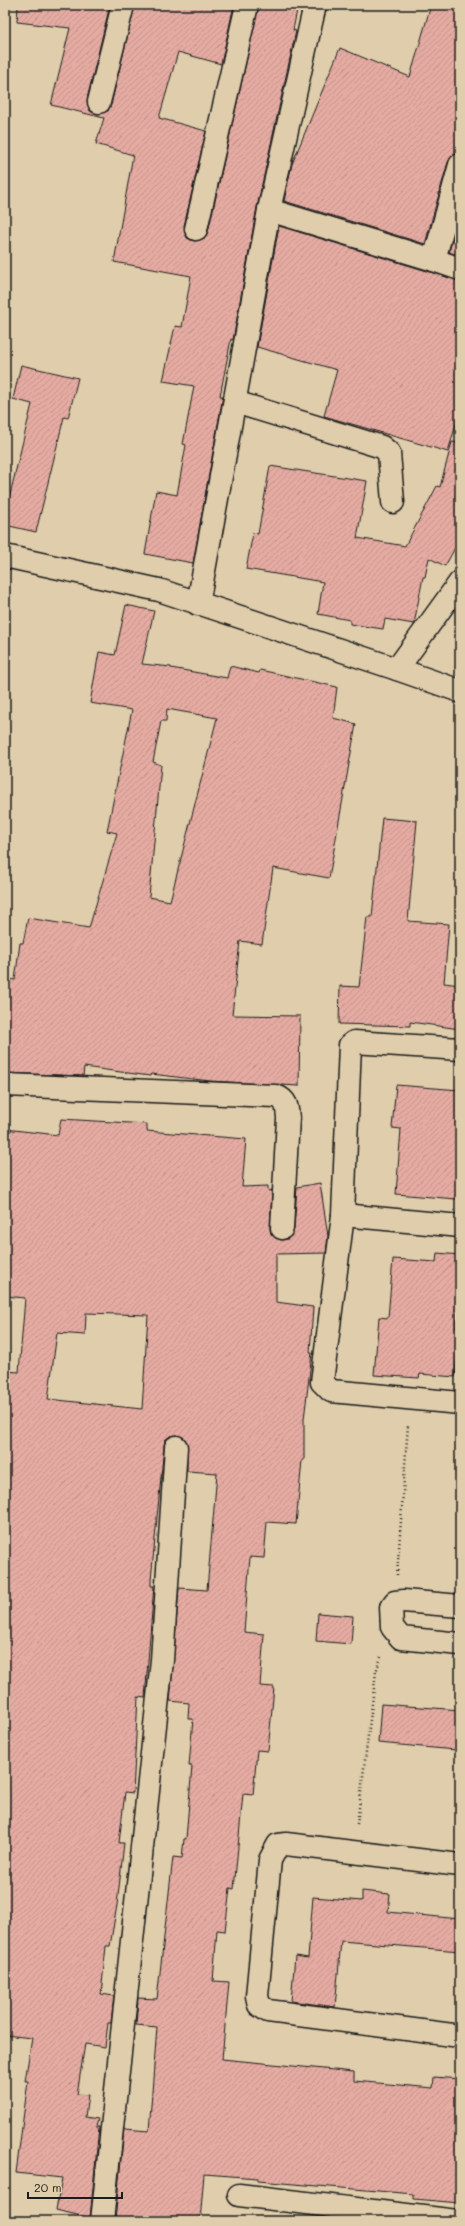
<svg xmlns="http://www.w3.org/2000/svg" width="465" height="2226" font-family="Mali,sans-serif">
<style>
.building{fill:url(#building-hatch);stroke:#1c1c1c;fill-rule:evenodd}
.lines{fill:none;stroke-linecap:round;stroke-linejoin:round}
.minor-casing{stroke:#1c1c1c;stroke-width:25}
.tertiary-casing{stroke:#1c1c1c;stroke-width:25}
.path{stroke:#1c1c1c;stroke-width:2.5;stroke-dasharray:1 3;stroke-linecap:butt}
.minor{stroke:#dfcdab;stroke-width:22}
.tertiary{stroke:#dfcdab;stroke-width:22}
</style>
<defs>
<pattern id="building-hatch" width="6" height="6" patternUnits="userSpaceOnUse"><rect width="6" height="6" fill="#e5aba2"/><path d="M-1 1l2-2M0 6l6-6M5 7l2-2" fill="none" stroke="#c4938b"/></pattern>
</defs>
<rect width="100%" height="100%" fill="#dfcdab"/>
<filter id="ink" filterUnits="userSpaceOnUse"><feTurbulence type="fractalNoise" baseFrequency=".025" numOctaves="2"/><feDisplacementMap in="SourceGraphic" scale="8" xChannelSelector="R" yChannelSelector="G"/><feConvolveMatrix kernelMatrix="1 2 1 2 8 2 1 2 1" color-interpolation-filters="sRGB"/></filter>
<g filter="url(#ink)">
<g class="building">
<path d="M 18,5 L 110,5 L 87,99 L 90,111 L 96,114 L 108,111 L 111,105 L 135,5 L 234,5 L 221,64 L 178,52 L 159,118 L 206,131 L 184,226 L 187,238 L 194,241 L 205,238 L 208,232 L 259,5 L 298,5 L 293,30 L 296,31 L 257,207 L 233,340 L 231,339 L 220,396 L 223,396 L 193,563 L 145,554 L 156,491 L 177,495 L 186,445 L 183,444 L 194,386 L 163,381 L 175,326 L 182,327 L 191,276 L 114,262 L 133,155 L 96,144 L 104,118 L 51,105 L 70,28 L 17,22 Z"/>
<path d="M 431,5 L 460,5 L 460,153 L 452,156 L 448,162 L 425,244 L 284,201 L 292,164 L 340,48 L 410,77 Z"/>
<path d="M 460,212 L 460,256 L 449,252 Z"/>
<path d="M 279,226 L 460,281 L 460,410 L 448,452 L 324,416 L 337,370 L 257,347 Z"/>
<path d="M 21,365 L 78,378 L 68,418 L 64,417 L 36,532 L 5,525 L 5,515 L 32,404 L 13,399 Z"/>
<path d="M 452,442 L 460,443 L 460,539 L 445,566 L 429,558 L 425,577 L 423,577 L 414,624 L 385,619 L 383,629 L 350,624 L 350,620 L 318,614 L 323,582 L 246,569 L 253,533 L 258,534 L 270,466 L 367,481 L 357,538 L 405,546 L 437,486 L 440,487 Z"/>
<path d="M 126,605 L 154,611 L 142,664 L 171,667 L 171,668 L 227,678 L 230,666 L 259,673 L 260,670 L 337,687 L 333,718 L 356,724 L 329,878 L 273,868 L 262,944 L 240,941 L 232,1015 L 300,1016 L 299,1086 L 210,1081 L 151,1074 L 150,1076 L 84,1067 L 83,1076 L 5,1073 L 5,1004 L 8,979 L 15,980 L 20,943 L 23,943 L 28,918 L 89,928 L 117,833 L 107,831 L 132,710 L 90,703 L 99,652 L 115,655 ZM 167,709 L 217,718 L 170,901 L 149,897 L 161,765 L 153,762 L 161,721 L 166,721 Z"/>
<path d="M 382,818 L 417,821 L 408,921 L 449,924 L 444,983 L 460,985 L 460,1029 L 410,1022 L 410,1026 L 339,1024 L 340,986 L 359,987 L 367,917 L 372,917 Z"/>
<path d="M 396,1085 L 460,1090 L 460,1143 L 456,1199 L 396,1194 L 401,1129 L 392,1128 Z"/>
<path d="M 61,1119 L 147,1124 L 147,1131 L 246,1139 L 242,1187 L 268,1186 L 268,1191 L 272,1190 L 270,1228 L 271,1234 L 281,1240 L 288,1239 L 294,1229 L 297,1187 L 320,1183 L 328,1236 L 326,1253 L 276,1254 L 276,1302 L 313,1307 L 310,1353 L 312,1353 L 304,1419 L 304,1460 L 302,1460 L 296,1524 L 267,1522 L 264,1558 L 250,1557 L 244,1632 L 264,1634 L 260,1686 L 274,1687 L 268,1751 L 257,1750 L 253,1795 L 243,1794 L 234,1889 L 230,1888 L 225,1931 L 217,1930 L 213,1981 L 229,1982 L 222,2059 L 354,2072 L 354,2081 L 433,2088 L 434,2077 L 460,2079 L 460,2203 L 414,2199 L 414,2194 L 258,2181 L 258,2178 L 204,2174 L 200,2221 L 115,2221 L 124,2129 L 149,2131 L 157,2027 L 136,2025 L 138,1998 L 157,1999 L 173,1857 L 182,1858 L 184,1839 L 186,1839 L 192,1766 L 189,1766 L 193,1719 L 188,1719 L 189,1703 L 170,1701 L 179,1588 L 207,1590 L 217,1473 L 187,1471 L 187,1442 L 183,1437 L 177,1435 L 170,1436 L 165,1440 L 164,1446 L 151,1580 L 151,1586 L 154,1586 L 145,1698 L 138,1697 L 133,1793 L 125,1792 L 119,1843 L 124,1843 L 117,1905 L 110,1946 L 106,1946 L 101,1994 L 114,1996 L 111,2023 L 108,2023 L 105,2047 L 85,2044 L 77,2094 L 88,2095 L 85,2117 L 98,2119 L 96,2127 L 99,2127 L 90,2218 L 56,2210 L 62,2178 L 16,2173 L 28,2081 L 25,2081 L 32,2038 L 5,2035 L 5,1371 L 19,1372 L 25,1298 L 5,1296 L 5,1129 L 58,1135 ZM 86,1313 L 148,1315 L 142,1409 L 48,1399 L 57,1333 L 85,1335 Z"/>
<path d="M 437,1253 L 460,1255 L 456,1329 L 459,1329 L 455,1377 L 420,1374 L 419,1378 L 374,1375 L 379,1317 L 388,1318 L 393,1259 L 436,1262 Z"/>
<path d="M 318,1613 L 353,1616 L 351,1644 L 316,1641 Z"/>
<path d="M 381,1704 L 460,1710 L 456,1750 L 378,1743 Z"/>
<path d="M 362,1891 L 390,1894 L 388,1912 L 460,1919 L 460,1951 L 341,1941 L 335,2007 L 291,2001 L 295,1956 L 308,1958 L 313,1897 L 362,1901 Z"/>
</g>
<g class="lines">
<defs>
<g id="minor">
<path d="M 99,102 L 123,5"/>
<path d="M 269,210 L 434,260 L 460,165"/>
<path d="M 196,229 L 247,5"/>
<path d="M 434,260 L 460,269"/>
<path d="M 235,402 L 382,447 L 389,453 L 393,502"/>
<path d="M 198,604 L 269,210 L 315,5"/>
<path d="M 397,669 L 460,691"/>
<path d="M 460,1049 L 354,1042 L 350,1045 L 343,1215 L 322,1382 L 331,1391 L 460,1403"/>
<path d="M 5,1085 L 276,1096 C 287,1100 287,1107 288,1118 L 282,1228"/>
<path d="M 343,1215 L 460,1226"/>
<path d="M 460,1606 L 404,1601 L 395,1602 L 391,1607 L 392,1627 L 401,1638 L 460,1644"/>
<path d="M 460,1865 L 286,1844 L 278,1845 L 270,1860 L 257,1996 L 259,2005 L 268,2011 L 460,2036"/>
<path d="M 239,2195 L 457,2221"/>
<path d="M 102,2221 L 162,1660 L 176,1447"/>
</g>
<path id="tertiary" d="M 5,556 L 159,590 L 397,669 L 460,582"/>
</defs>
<use href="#minor" class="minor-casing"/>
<use href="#tertiary" class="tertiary-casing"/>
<g class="path">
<path d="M 397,1575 L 408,1425"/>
<path d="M 357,1824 L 376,1672 L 381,1657"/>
</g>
<use href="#minor" class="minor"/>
<use href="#tertiary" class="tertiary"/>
</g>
</g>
<rect width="465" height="2226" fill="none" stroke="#dfcdab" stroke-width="20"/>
<rect x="10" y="10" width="445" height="2206" fill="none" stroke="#1c1c1c" stroke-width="1.5" filter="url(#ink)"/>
<path d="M28 2192v6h94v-6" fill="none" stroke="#1c1c1c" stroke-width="2"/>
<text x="34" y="2192" font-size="12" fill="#1c1c1c" stroke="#dfcdab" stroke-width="3" paint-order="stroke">20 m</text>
</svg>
